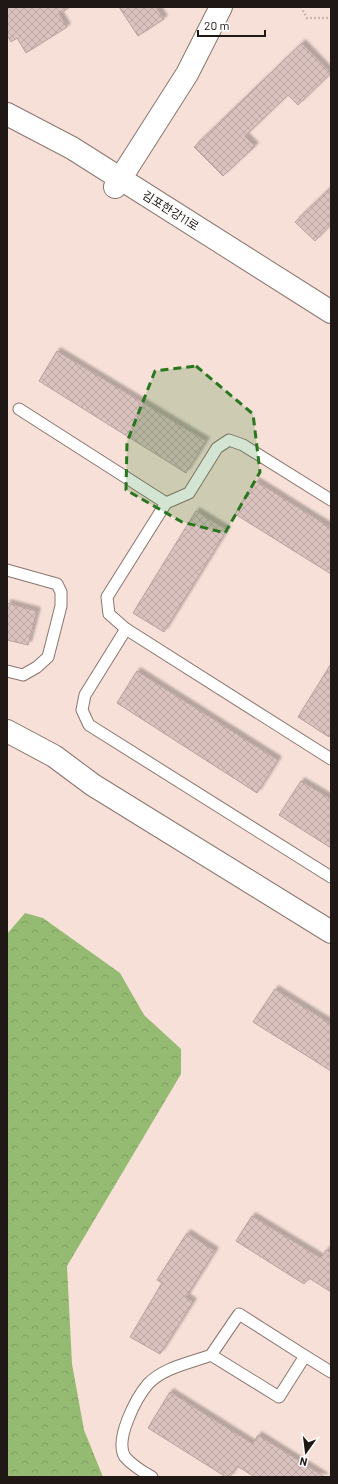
<svg xmlns="http://www.w3.org/2000/svg" width="338" height="1484" font-family="Barlow,'Noto Sans KR',sans-serif">
<style>
.forest{fill:url(#forest-crowns)}
.building{fill:url(#building-cross-hatch);stroke:#b8a19e;filter:url(#shadow)}
.lines{fill:none;stroke-linecap:round;stroke-linejoin:round}
.service-casing{stroke:#8a766f;stroke-width:13}
.minor-casing{stroke:#8a766f;stroke-width:24}
.tertiary-casing{stroke:#8a766f;stroke-width:24}
.path{stroke:#a6958f;stroke-width:2.5;stroke-dasharray:1 3;stroke-linecap:butt}
.service{stroke:#fff;stroke-width:11}
.minor{stroke:#fff;stroke-width:22}
.tertiary{stroke:#fff;stroke-width:22}
.marked{fill:#28761e;fill-opacity:0.2;stroke:#28761e;stroke-width:3;stroke-dasharray:8 5;stroke-linejoin:round}
.labels{text-anchor:middle;dominant-baseline:central;stroke-width:4;stroke-linejoin:round;paint-order:stroke}
.street-label{font-size:12px;fill:#1f1815;stroke:#fff}
</style>
<defs>
<pattern id="forest-crowns" width="20" height="18" patternUnits="userSpaceOnUse"><rect width="20" height="18" fill="#95ba72"/><path d="M2 6a3 3 0 1 1 6 0M12 15a3 3 0 1 1 6 0" fill="none" stroke="#809f62"/></pattern>
<pattern id="building-cross-hatch" width="8" height="8" patternUnits="userSpaceOnUse"><rect width="8" height="8" fill="#dac2bf"/><path d="M0 0l8 8M0 8l8-8" fill="none" stroke="#bba6a3"/></pattern>
<filter id="shadow"><feDropShadow dx="3.5" dy="-3.5" stdDeviation="1" flood-color="#0004"/></filter>
</defs>
<rect width="100%" height="100%" fill="#f7e0d8"/>
<path class="forest" d="M 25,913 L 43,918 L 120,973 L 144,1015 L 181,1049 L 181,1074 L 67,1266 L 72,1364 L 84,1430 L 103,1477 L 7,1477 L 7,934 Z"/>
<g class="building">
<path d="M 7,7 L 70,7 L 59,14 L 67,27 L 26,53 L 17,38 L 11,42 L 7,35 Z"/>
<path d="M 119,7 L 156,7 L 164,19 L 138,36 Z"/>
<path d="M 302,43 L 331,73 L 298,105 L 288,95 L 245,136 L 255,146 L 223,176 L 194,147 Z"/>
<path d="M 331,187 L 331,224 L 315,241 L 295,222 Z"/>
<path d="M 57,351 L 206,441 L 186,473 L 39,381 Z"/>
<path d="M 256,481 L 331,528 L 331,574 L 235,514 Z"/>
<path d="M 196,511 L 227,530 L 164,632 L 133,613 Z"/>
<path d="M 7,603 L 37,611 L 28,645 L 7,640 Z"/>
<path d="M 331,664 L 331,733 L 329,737 L 298,717 Z"/>
<path d="M 137,671 L 278,760 L 257,793 L 117,703 Z"/>
<path d="M 301,781 L 331,799 L 331,848 L 279,815 Z"/>
<path d="M 275,989 L 331,1024 L 331,1071 L 253,1022 Z"/>
<path d="M 252,1216 L 321,1258 L 326,1250 L 331,1253 L 331,1292 L 309,1278 L 304,1284 L 236,1241 Z"/>
<path d="M 187,1233 L 215,1251 L 186,1297 L 193,1302 L 160,1354 L 130,1337 L 162,1283 L 157,1280 Z"/>
<path d="M 170,1392 L 253,1444 L 258,1435 L 325,1477 L 255,1477 L 237,1466 L 230,1477 L 226,1477 L 148,1428 Z"/>
</g>
<g class="lines">
<defs>
<g id="service">
<path d="M 19,409 L 166,503"/>
<path d="M 331,500 L 243,445 L 229,440 L 217,448 L 189,493 L 166,503 L 107,597 L 109,614 L 126,629 L 331,759"/>
<path d="M 7,570 L 57,584 L 61,592 L 61,606 L 48,657 L 37,667 L 23,675 L 7,671"/>
<path d="M 126,629 L 85,695 L 82,710 L 89,725 L 331,877"/>
<path d="M 305,1356 L 331,1372"/>
<path d="M 152,1477 C 143,1472 132,1465 125,1457 C 114,1440 136,1398 148,1384 C 164,1367 191,1363 211,1355 L 279,1397 L 305,1356 L 239,1314 L 211,1355"/>
</g>
<path id="minor" d="M 7,731 L 54,756 L 93,785 L 331,932"/>
<g id="tertiary">
<path d="M 7,114 L 72,148 L 331,312"/>
<path d="M 115,187 L 187,74 L 221,7"/>
</g>
</defs>
<use href="#service" class="service-casing"/>
<use href="#minor" class="minor-casing"/>
<use href="#tertiary" class="tertiary-casing"/>
<path class="path" d="M 301,7 L 307,18 L 331,18"/>
<use href="#service" class="service"/>
<use href="#minor" class="minor"/>
<use href="#tertiary" class="tertiary"/>
</g>
<path class="marked" d="M 196,366 L 253,414 L 260,472 L 225,533 L 182,522 L 126,490 L 127,442 L 155,371 Z"/>
<g class="labels">
<g class="street-label">
<text transform="translate(171 210) rotate(32)">김포한강11로</text>
</g>
</g>
<rect width="338" height="1484" fill="none" stroke="#1f1815" stroke-width="16"/>
<g transform="translate(306 1452) rotate(194)" stroke="#ffffff" stroke-width="3" paint-order="stroke">
<path d="M0-3L7 15L0 10L-7 15Z" fill="#1f1815"/>
<text y="-6" font-size="11" font-weight="bold" text-anchor="middle" fill="#1f1815">N</text>
</g>
<path d="M198 30v6h67v-6" fill="none" stroke="#1f1815" stroke-width="2"/>
<text x="204" y="30" font-size="12" fill="#1f1815" stroke="#ffffff" stroke-width="3" paint-order="stroke">20 m</text>
</svg>
